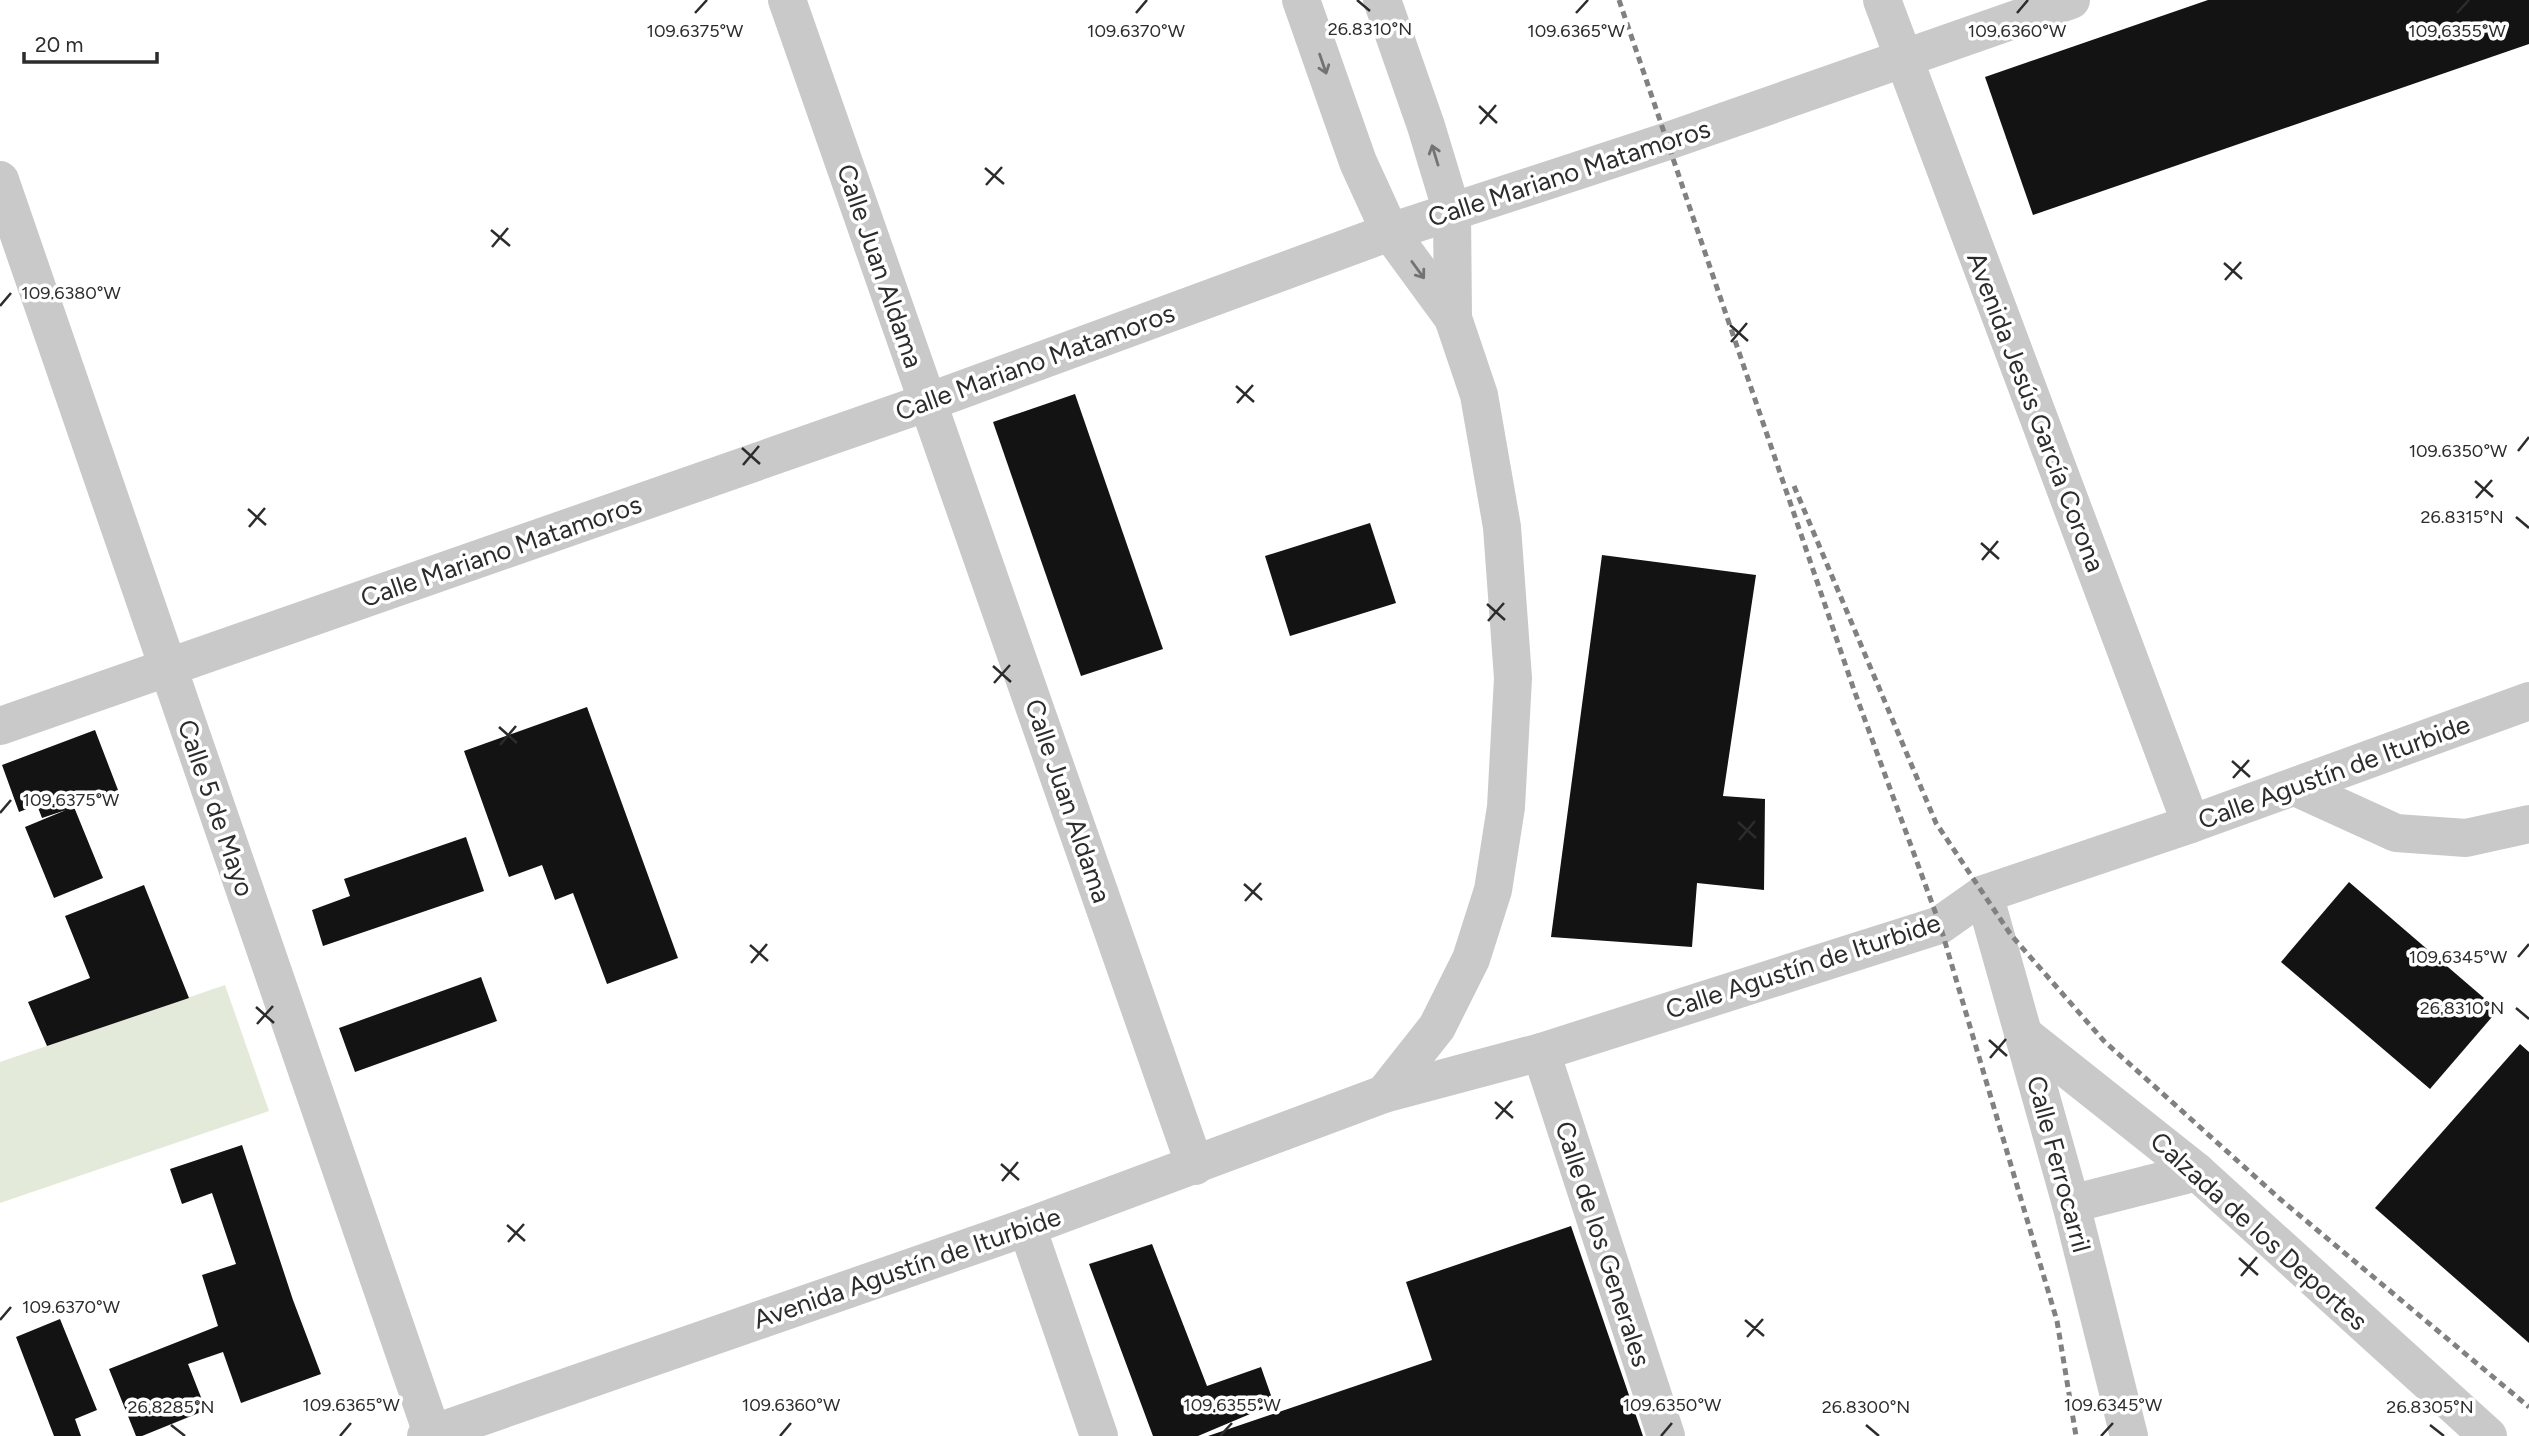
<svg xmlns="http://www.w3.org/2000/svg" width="2529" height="1436" font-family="Figtree,sans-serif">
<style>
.green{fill:#e3ead9}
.building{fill:#131313}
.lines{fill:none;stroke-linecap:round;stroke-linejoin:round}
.minor{stroke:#c9c9c9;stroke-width:38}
.rail{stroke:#818181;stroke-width:5;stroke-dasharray:7 5;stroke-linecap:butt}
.oneway{stroke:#737373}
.ticks{fill:none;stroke:#2c2c2c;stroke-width:2.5}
.labels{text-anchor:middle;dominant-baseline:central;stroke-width:7;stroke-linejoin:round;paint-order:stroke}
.street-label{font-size:26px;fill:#2c2c2c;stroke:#fff}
.ticks-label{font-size:18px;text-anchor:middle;fill:#2c2c2c;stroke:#fff;stroke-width:7;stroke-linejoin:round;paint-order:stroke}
</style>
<rect width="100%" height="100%" fill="#fff"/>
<path class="green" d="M 225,985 L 269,1111 L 0,1203 L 0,1062 Z"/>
<g class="building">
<path d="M 2208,0 L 2529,0 L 2529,44 L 2033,215 L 1985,77 Z"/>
<path d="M 1075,394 L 1163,649 L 1081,676 L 993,422 Z"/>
<path d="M 1370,523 L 1396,603 L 1290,636 L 1265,556 Z"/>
<path d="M 1602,555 L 1756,575 L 1723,796 L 1765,799 L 1764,890 L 1697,883 L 1692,947 L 1551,937 Z"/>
<path d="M 587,707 L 678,958 L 607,984 L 573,893 L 555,900 L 542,865 L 509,877 L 464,751 Z"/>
<path d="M 95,730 L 118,790 L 74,807 L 103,878 L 54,898 L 25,827 L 66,810 L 42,818 L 37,805 L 19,812 L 2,765 Z"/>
<path d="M 466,837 L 484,891 L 323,946 L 312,910 L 350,896 L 344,879 Z"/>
<path d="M 2349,882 L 2498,1010 L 2430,1089 L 2281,962 Z"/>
<path d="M 144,885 L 189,998 L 47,1046 L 28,1002 L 90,978 L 65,916 Z"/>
<path d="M 481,977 L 497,1021 L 355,1072 L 339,1028 Z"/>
<path d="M 2520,1044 L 2529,1052 L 2529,1343 L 2375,1208 Z"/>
<path d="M 242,1145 L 293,1300 L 321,1374 L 241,1403 L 223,1352 L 188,1364 L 206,1410 L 142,1436 L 136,1436 L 109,1369 L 218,1326 L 202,1275 L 236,1264 L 212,1193 L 182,1204 L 170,1169 Z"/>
<path d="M 1571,1226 L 1643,1436 L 1208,1436 L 1432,1360 L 1406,1282 Z"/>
<path d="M 1152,1244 L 1207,1386 L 1261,1367 L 1274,1404 L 1198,1436 L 1153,1436 L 1089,1264 Z"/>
<path d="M 60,1319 L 97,1410 L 75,1419 L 81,1436 L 54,1436 L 16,1337 Z"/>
</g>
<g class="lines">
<g class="minor">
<path d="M 787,0 L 1195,1166"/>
<path d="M 1301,0 L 1358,162 L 1390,232 L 1453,318 L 1479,395 L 1502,527 L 1513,678 L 1506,807 L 1493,890 L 1471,959 L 1437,1027 L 1384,1094"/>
<path d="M 1382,0 L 1426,126 L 1452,212 L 1453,318"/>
<path d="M 1882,0 L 2191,824"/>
<path d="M 0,180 L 433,1436"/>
<path d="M 0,726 L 928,402 L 1390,232 L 1665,142 L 2071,0"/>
<path d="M 2295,787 L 2396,833 L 2466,838 L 2529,824"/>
<path d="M 1984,894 L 2071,1204 L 2129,1436"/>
<path d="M 2023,1034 L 2197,1172 L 2488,1436"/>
<path d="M 1541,1052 L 1666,1436"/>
<path d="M 2071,1204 L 2197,1172"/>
<path d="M 1027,1227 L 1099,1436"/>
<path d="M 426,1436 L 1027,1227 L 1384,1094 L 1541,1052 L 1940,925 L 1984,894 L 2191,824 L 2529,701"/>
</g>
<g class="rail">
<path d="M 1619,0 L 1854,690 L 1940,925 L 2057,1321 L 2076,1436"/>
<path d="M 1794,486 L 1936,823 L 2011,935 L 2104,1041 L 2280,1199 L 2529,1407"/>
</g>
</g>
<defs><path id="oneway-shaft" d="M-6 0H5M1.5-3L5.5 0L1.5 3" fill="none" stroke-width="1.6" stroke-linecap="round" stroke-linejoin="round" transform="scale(1.75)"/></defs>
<g class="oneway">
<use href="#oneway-shaft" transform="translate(1323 64) rotate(71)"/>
<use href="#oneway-shaft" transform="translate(1435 155) rotate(-107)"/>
<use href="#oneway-shaft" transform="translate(1418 270) rotate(54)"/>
</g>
<path class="ticks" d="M 1357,0 L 1370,11M 695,13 L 707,0M 1136,13 L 1147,0M 1576,13 L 1588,0M 2017,13 L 2028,0M 2457,13 L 2469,0M 1479,106 L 1497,123M 1480,124 L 1496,105M 985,168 L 1004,184M 986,185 L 1002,167M 491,230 L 510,246M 492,247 L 508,228M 2224,263 L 2242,279M 2225,280 L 2241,262M 0,306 L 11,293M 1730,325 L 1748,341M 1731,342 L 1747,323M 1236,386 L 1254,402M 1237,403 L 1253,385M 742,448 L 760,464M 2518,451 L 2529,437M 743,465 L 759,446M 2475,481 L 2493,497M 2476,498 L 2492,480M 248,509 L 266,525M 2516,517 L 2529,528M 249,527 L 265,508M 1981,543 L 1999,559M 1982,560 L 1998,541M 1487,604 L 1505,620M 1488,621 L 1504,603M 993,666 L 1011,682M 994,683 L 1010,665M 499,727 L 517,743M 500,745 L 516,726M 2232,761 L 2250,777M 2233,778 L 2249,760M 0,813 L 11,800M 1738,822 L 1756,838M 1739,840 L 1755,821M 1244,884 L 1262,900M 1245,901 L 1261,883M 750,945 L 768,961M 2518,957 L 2529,944M 751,963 L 767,944M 256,1007 L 274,1023M 2516,1008 L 2529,1019M 257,1024 L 273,1006M 1989,1040 L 2007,1056M 1990,1058 L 2006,1039M 1495,1102 L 1513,1118M 1496,1119 L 1512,1101M 1001,1164 L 1019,1180M 1002,1181 L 1018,1162M 507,1225 L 525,1241M 508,1242 L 524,1224M 2239,1258 L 2258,1275M 2241,1276 L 2257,1257M 0,1320 L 11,1307M 1745,1320 L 1764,1336M 1747,1337 L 1763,1319M 171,1425 L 185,1436M 1866,1425 L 1879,1436M 2430,1425 L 2444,1436M 340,1436 L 351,1423M 780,1436 L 791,1423M 1220,1436 L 1232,1423M 1661,1436 L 1672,1423M 2101,1436 L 2113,1423"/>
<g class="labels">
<g class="street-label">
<text transform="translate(1569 173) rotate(-18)">Calle Mariano Matamoros</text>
<text transform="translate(880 266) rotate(71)">Calle Juan Aldama</text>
<text transform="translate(1035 362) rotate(-20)">Calle Mariano Matamoros</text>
<text transform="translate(2036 412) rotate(69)">Avenida Jesús García Corona</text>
<text transform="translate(501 551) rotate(-19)">Calle Mariano Matamoros</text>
<text transform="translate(2334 772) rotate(-20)">Calle Agustín de Iturbide</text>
<text transform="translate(1068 801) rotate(71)">Calle Juan Aldama</text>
<text transform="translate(216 808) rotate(71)">Calle 5 de Mayo</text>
<text transform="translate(1803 966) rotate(-18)">Calle Agustín de Iturbide</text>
<text transform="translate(2059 1164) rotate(75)">Calle Ferrocarril</text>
<text transform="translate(2259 1231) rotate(42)">Calzada de los Deportes</text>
<text transform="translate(1603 1244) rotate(72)">Calle de los Generales</text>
<text transform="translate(907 1268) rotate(-19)">Avenida Agustín de Iturbide</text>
</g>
</g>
<g class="ticks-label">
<text x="1370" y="35">26.8310°N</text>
<text x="695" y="37">109.6375°W</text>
<text x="1136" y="37">109.6370°W</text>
<text x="1576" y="37">109.6365°W</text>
<text x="2017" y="37">109.6360°W</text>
<text x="2457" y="37">109.6355°W</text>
<text x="71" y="299">109.6380°W</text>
<text x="2458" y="457">109.6350°W</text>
<text x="2462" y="523">26.8315°N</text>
<text x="71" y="806">109.6375°W</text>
<text x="2458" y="963">109.6345°W</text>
<text x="2462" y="1014">26.8310°N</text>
<text x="71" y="1313">109.6370°W</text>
<text x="351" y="1411">109.6365°W</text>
<text x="791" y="1411">109.6360°W</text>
<text x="1232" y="1411">109.6355°W</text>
<text x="1672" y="1411">109.6350°W</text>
<text x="2113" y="1411">109.6345°W</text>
<text x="171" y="1413">26.8285°N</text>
<text x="1866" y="1413">26.8300°N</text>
<text x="2430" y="1413">26.8305°N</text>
</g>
<path d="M24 52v10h133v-10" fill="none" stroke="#2c2c2c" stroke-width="3.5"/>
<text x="35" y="52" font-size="21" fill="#2c2c2c" stroke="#ffffff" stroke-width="5" paint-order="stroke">20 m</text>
</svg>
